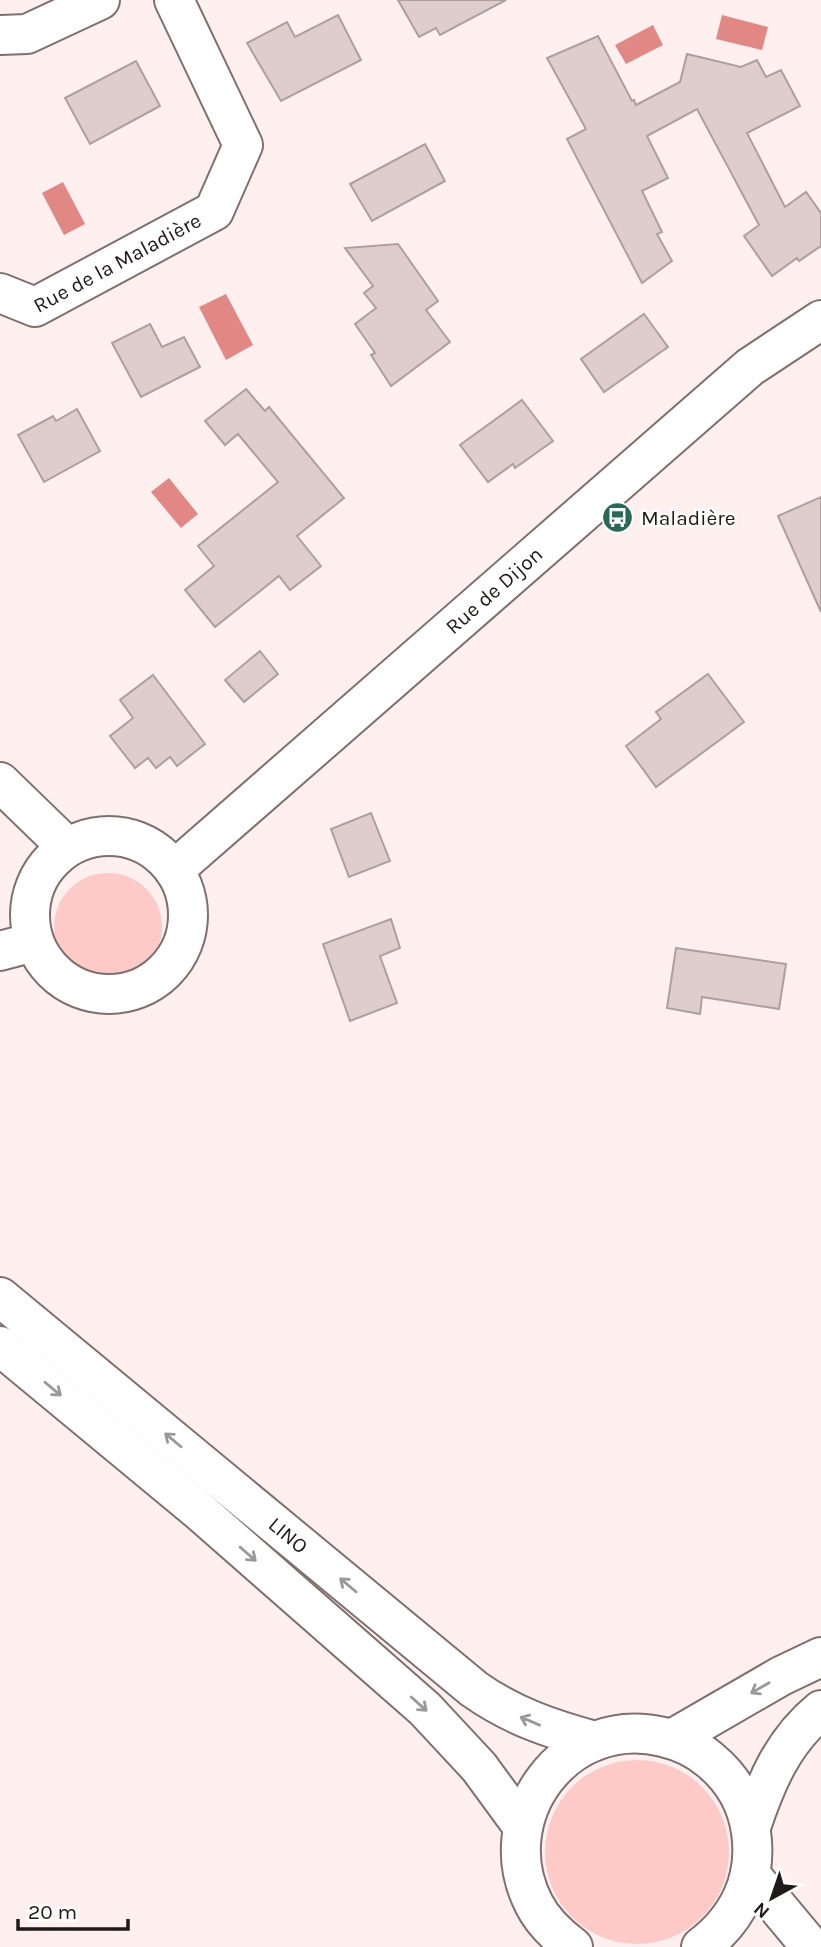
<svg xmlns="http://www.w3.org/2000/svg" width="821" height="1947" font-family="Karla,sans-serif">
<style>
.green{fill:#fdcac7}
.water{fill:#e18784}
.building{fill:#decdcb;stroke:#af9e9d;stroke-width:2}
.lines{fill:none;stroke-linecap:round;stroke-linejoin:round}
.minor-casing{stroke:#7f6f6e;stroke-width:42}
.tertiary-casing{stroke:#7f6f6e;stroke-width:42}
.trunk-casing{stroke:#7f6f6e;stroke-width:42}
.minor{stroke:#fff;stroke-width:38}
.tertiary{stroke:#fff;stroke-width:38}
.trunk{stroke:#fff;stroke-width:38}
.oneway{stroke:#9a9898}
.labels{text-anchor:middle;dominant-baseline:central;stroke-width:5;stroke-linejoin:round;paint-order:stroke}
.street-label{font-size:21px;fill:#1f1919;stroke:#fff}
.poi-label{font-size:21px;fill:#1f1919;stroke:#fff;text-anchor:start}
</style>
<rect width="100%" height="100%" fill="#fff0ef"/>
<g class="green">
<circle cx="108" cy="927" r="54"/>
<circle cx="637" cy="1852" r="92"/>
</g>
<g class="water">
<path d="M 722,15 L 768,27 L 762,50 L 716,39 Z"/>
<path d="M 653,25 L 663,45 L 626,64 L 615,45 Z"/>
<path d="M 63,182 L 85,224 L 64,235 L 42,193 Z"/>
<path d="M 226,294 L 253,345 L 226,360 L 199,307 Z"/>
<path d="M 169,478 L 198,514 L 181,528 L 151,492 Z"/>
</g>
<g class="building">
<path d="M 398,0 L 506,0 L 440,35 L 436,28 L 419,37 Z"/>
<path d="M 338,15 L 361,60 L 281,101 L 247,43 L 287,22 L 295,37 Z"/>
<path d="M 598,36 L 632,101 L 634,100 L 636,105 L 680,82 L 687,54 L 741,67 L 757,60 L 766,77 L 781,70 L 800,106 L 747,133 L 785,207 L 806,192 L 821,213 L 821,246 L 799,261 L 797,258 L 772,276 L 744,236 L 759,225 L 697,109 L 647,136 L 668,178 L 642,191 L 662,232 L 657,234 L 672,261 L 642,283 L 567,139 L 586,129 L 547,58 Z"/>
<path d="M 136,61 L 160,106 L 90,144 L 65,98 Z"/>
<path d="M 425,144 L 445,181 L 372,221 L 350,184 Z"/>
<path d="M 398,244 L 438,301 L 426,310 L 450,342 L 391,386 L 371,355 L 375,353 L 355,324 L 376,308 L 364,293 L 373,286 L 345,248 Z"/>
<path d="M 644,314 L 668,347 L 604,392 L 581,359 Z"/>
<path d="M 150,324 L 162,347 L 184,337 L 200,367 L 141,397 L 112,343 Z"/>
<path d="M 246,389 L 265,411 L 269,407 L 344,498 L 297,536 L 321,566 L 290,590 L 279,576 L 215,627 L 185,590 L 214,566 L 198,546 L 278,482 L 238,434 L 225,445 L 205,421 Z"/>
<path d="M 522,400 L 553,441 L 515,468 L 513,464 L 488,482 L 460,445 Z"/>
<path d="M 77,409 L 100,451 L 44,482 L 18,435 L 53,416 L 56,421 Z"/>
<path d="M 821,497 L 821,612 L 778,516 Z"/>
<path d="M 260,651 L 278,674 L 244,702 L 225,680 Z"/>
<path d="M 708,674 L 744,722 L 656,787 L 626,746 L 661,719 L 656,712 Z"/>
<path d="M 153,675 L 205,744 L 177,766 L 170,757 L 156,768 L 148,758 L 135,768 L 110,736 L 133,718 L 120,700 Z"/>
<path d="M 371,813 L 390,861 L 349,877 L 331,829 Z"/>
<path d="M 391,919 L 400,948 L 380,956 L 397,1003 L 350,1021 L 323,944 Z"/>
<path d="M 676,948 L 786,964 L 779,1009 L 702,997 L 700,1014 L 667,1008 Z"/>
</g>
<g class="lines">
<defs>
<g id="minor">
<path d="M 0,35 L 27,34 L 100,0"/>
<path id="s1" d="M 0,293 L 35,307 L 214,211 L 243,145 L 174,0"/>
<path d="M 0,782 L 67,847"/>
</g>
<g id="tertiary">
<circle cx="109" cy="915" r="79"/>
<path id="s2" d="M 174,870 L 750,367 L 821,320"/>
<path d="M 0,951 L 34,942"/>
</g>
<g id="trunk">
<path id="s3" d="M 0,1297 L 474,1689 C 512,1716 551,1729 595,1741"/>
<path d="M 0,1346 L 197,1509 L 425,1709 L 479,1767 L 523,1827"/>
<path d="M 672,1739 L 781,1676 L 821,1657"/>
<path d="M 751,1827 C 766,1782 783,1741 821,1710"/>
<path d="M 750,1874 L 811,1947"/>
<path d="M 573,1947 C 557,1935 543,1922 534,1904 C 489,1817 566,1713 663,1737 C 680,1741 696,1748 710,1760 C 732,1778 747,1803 751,1832 C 758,1879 738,1919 701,1947"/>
</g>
</defs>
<use href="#minor" class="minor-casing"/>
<use href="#tertiary" class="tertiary-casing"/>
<use href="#trunk" class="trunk-casing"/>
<use href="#minor" class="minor"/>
<use href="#tertiary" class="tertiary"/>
<use href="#trunk" class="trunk"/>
</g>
<defs><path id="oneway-shaft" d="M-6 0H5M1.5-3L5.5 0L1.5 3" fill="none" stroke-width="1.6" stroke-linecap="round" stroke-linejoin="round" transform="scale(1.75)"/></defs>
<g class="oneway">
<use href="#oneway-shaft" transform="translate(53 1389) rotate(40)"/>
<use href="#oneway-shaft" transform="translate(173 1440) rotate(-140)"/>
<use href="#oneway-shaft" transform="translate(248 1554) rotate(41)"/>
<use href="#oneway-shaft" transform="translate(348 1585) rotate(-140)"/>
<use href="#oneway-shaft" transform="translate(760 1688) rotate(150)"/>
<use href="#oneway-shaft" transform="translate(419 1704) rotate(42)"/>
<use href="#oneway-shaft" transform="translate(530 1721) rotate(-157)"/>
</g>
<defs>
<symbol id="bus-disc" viewBox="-11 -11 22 22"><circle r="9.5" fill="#286857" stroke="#fff"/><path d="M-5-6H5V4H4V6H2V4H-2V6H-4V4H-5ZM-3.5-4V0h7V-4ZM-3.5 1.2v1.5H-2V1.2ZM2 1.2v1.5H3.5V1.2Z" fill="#fff"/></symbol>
</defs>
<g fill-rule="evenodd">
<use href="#bus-disc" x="600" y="500" width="35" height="35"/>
</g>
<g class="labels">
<g class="street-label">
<text stroke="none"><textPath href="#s1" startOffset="131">Rue de la Maladière</textPath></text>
<text stroke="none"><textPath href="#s2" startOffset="425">Rue de Dijon</textPath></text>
<text stroke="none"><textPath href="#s3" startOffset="374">LINO</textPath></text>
</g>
<g class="poi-label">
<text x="641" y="518">Maladière</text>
</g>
</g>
<g transform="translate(772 1898) rotate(220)" stroke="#ffffff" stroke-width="5" paint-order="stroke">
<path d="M0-5L12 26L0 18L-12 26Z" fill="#1f1919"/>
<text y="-10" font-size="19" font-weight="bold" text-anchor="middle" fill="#1f1919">N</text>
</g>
<path d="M18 1919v10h110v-10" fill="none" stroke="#1f1919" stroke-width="3.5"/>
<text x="28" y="1919" font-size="21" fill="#1f1919" stroke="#ffffff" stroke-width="5" paint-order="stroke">20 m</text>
</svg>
